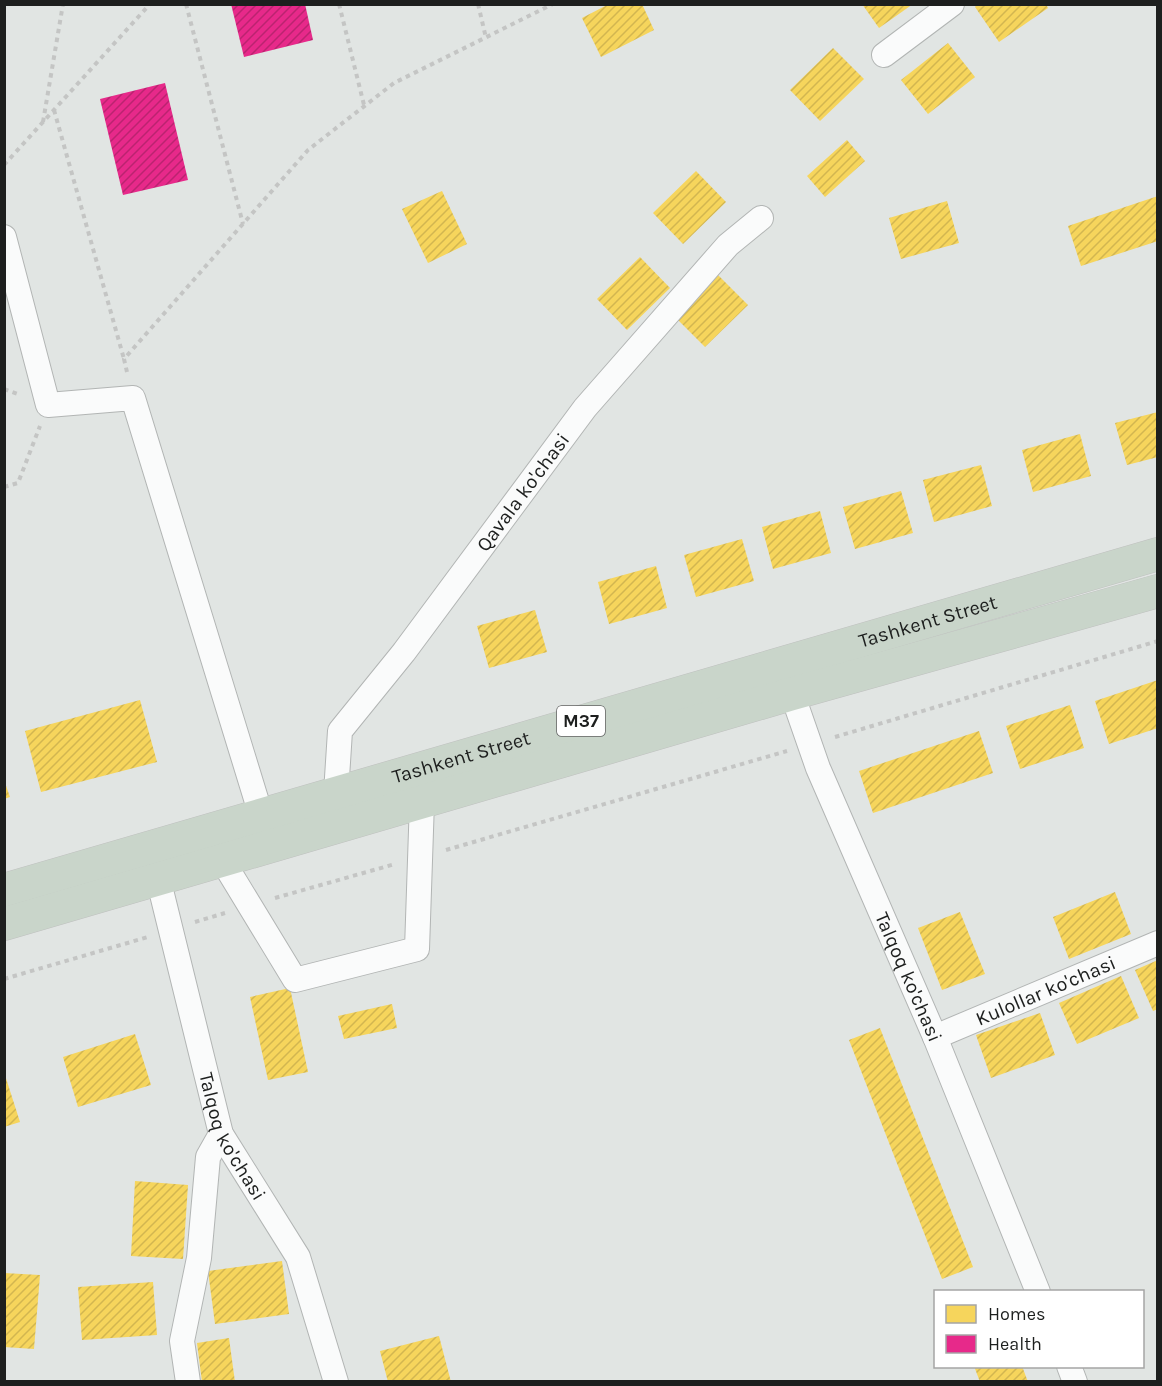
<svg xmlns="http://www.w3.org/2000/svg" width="1162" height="1386" font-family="Karla,sans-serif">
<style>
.homes{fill:url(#homes-hatch)}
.health{fill:url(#health-hatch)}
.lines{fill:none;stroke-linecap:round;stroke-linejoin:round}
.street-casing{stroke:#b2b5b4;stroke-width:26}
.highway-casing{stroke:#bfc0bf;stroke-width:34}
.path{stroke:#c4c5c4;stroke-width:4;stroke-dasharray:4.5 4.5;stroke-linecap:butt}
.street{stroke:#fafbfb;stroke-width:24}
.highway{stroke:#c9d5ca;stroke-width:33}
.labels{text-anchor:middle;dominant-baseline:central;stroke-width:6;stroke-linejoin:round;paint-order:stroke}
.shield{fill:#fff;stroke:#616262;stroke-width:1.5}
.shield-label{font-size:18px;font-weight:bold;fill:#1d1f1e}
.street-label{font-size:20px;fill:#1d1f1e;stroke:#fff}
</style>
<defs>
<pattern id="homes-hatch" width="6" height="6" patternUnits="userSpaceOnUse" patternTransform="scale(1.5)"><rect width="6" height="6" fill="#f6d55c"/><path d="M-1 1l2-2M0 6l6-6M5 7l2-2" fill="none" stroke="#d2b650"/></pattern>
<pattern id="health-hatch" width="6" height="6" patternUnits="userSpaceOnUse" patternTransform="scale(1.5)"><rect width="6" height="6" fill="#e7298a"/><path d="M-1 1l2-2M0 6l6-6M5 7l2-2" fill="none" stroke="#bb2370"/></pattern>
</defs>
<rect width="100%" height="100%" fill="#e1e5e3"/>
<g class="homes">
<path d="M 609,4 L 642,4 L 654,30 L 601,57 L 582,18 Z"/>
<path d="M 862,4 L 913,4 L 879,28 Z"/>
<path d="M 978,4 L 1046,4 L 1048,8 L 999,42 L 975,7 Z"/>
<path d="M 948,43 L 975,77 L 928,114 L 901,80 Z"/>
<path d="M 833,48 L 864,79 L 820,121 L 790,90 Z"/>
<path d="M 847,140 L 865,161 L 825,197 L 807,176 Z"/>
<path d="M 696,171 L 726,202 L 683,244 L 653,213 Z"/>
<path d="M 442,191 L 467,244 L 428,263 L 402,209 Z"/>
<path d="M 1158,196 L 1158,241 L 1081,266 L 1068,226 Z"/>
<path d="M 947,201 L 959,243 L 901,259 L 889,218 Z"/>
<path d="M 640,257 L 670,288 L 627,330 L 597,299 Z"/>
<path d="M 717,274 L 748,305 L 705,347 L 674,316 Z"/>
<path d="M 1158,412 L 1158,457 L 1127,465 L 1115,423 Z"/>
<path d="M 1080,434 L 1091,476 L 1033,492 L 1022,450 Z"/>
<path d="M 981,465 L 992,506 L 934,522 L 923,480 Z"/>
<path d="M 901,491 L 913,533 L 855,549 L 843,507 Z"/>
<path d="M 820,511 L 831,553 L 773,569 L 762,527 Z"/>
<path d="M 742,539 L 754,581 L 696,597 L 684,555 Z"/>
<path d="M 656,566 L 667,608 L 609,624 L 598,582 Z"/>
<path d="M 535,610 L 547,652 L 489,668 L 477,626 Z"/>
<path d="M 1158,680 L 1158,728 L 1109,744 L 1095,701 Z"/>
<path d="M 140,700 L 157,762 L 41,792 L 25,731 Z"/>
<path d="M 1070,705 L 1084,748 L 1020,769 L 1006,726 Z"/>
<path d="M 979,731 L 993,773 L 873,813 L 859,771 Z"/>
<path d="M 4,780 L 10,797 L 4,799 Z"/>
<path d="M 1115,892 L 1131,934 L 1069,959 L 1053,917 Z"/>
<path d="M 960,912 L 985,974 L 942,990 L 918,928 Z"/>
<path d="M 1158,960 L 1158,1009 L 1153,1011 L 1135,970 Z"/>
<path d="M 1121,976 L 1139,1018 L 1077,1044 L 1059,1003 Z"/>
<path d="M 290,988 L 308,1072 L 268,1080 L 250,997 Z"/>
<path d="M 392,1004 L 397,1028 L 344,1039 L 338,1016 Z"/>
<path d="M 1040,1013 L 1055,1055 L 991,1078 L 976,1035 Z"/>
<path d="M 880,1028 L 973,1267 L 942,1279 L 849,1040 Z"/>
<path d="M 135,1034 L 151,1085 L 78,1107 L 63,1057 Z"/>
<path d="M 4,1072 L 20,1122 L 4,1127 Z"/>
<path d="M 135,1181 L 188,1185 L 183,1259 L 131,1256 Z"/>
<path d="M 282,1261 L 289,1314 L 215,1324 L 208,1271 Z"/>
<path d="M 4,1273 L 40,1275 L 34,1349 L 4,1347 Z"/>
<path d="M 153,1282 L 157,1335 L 82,1340 L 78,1287 Z"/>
<path d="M 439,1336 L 451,1382 L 388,1382 L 380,1351 Z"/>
<path d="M 229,1338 L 235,1382 L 202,1382 L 197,1343 Z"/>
<path d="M 974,1366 L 1022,1366 L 1028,1382 L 980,1382 Z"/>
</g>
<g class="health">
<path d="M 231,4 L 305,4 L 313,40 L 244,57 Z"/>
<path d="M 165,83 L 188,180 L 123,195 L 100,99 Z"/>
</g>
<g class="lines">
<defs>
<g id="street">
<path d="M 884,55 L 952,4"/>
<path d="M 4,237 L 48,405 L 133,398 L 261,815"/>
<path id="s1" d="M 787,679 L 818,768 L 935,1037 L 1038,1292"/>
<path id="s2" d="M 336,793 L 340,731 L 404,652 L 585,408 L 728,245 L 761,218"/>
<path d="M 222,860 L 295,980 L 417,949 L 422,801"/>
<path id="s3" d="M 158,878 L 221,1134 L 298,1257 L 336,1382"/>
<path id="s4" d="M 935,1037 L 1158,943"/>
<path d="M 1069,1366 L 1075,1382"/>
<path d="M 188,1382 L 182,1341 L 199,1258 L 208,1157 L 221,1134"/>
</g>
<g id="highway">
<path id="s5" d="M 4,890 L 1158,554"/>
<path d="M 4,924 L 791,694 L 1158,591"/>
</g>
</defs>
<use href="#street" class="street-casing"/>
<use href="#highway" class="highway-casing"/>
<g class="path">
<path d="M 186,4 L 243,224"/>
<path d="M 339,4 L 364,105"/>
<path d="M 478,4 L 486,38"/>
<path d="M 54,110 L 124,359"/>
<path d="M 43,122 L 63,4"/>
<path d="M 4,165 L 150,4"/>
<path d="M 127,372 L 124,359 L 308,150 L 394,83 L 553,4"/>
<path d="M 4,389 L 18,394"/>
<path d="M 4,487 L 18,483 L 40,426"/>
<path d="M 835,737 L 1158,641"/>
<path d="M 446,850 L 787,751"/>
<path d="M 275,898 L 395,864"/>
<path d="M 195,922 L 225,913"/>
<path d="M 4,979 L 148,937"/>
</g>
<use href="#street" class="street"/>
<use href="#highway" class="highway"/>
</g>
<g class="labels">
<rect class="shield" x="557" y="706" width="48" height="30" rx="4.5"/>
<g class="shield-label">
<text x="581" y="721">M37</text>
</g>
<g class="street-label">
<text stroke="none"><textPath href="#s2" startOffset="363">Qavala ko'chasi</textPath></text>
<text stroke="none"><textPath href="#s5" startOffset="962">Tashkent Street</textPath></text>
<text stroke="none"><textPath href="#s5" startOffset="476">Tashkent Street</textPath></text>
<text stroke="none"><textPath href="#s1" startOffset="322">Talqoq ko'chasi</textPath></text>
<text stroke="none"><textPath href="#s4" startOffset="120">Kulollar ko'chasi</textPath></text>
<text stroke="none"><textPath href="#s3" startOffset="270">Talqoq ko'chasi</textPath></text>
</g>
</g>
<rect width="1162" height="1386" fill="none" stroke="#1d1f1e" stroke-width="12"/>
<rect x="934" y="1290" width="210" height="78" fill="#ffffff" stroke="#a5a5a5" stroke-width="1.5"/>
<rect x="946" y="1305" width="30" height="18" fill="#f6d55c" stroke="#a5a5a5" stroke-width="1.5"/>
<text x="988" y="1320" font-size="18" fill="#1d1f1e">Homes</text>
<rect x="946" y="1335" width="30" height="18" fill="#e7298a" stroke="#a5a5a5" stroke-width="1.5"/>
<text x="988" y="1350" font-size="18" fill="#1d1f1e">Health</text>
</svg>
